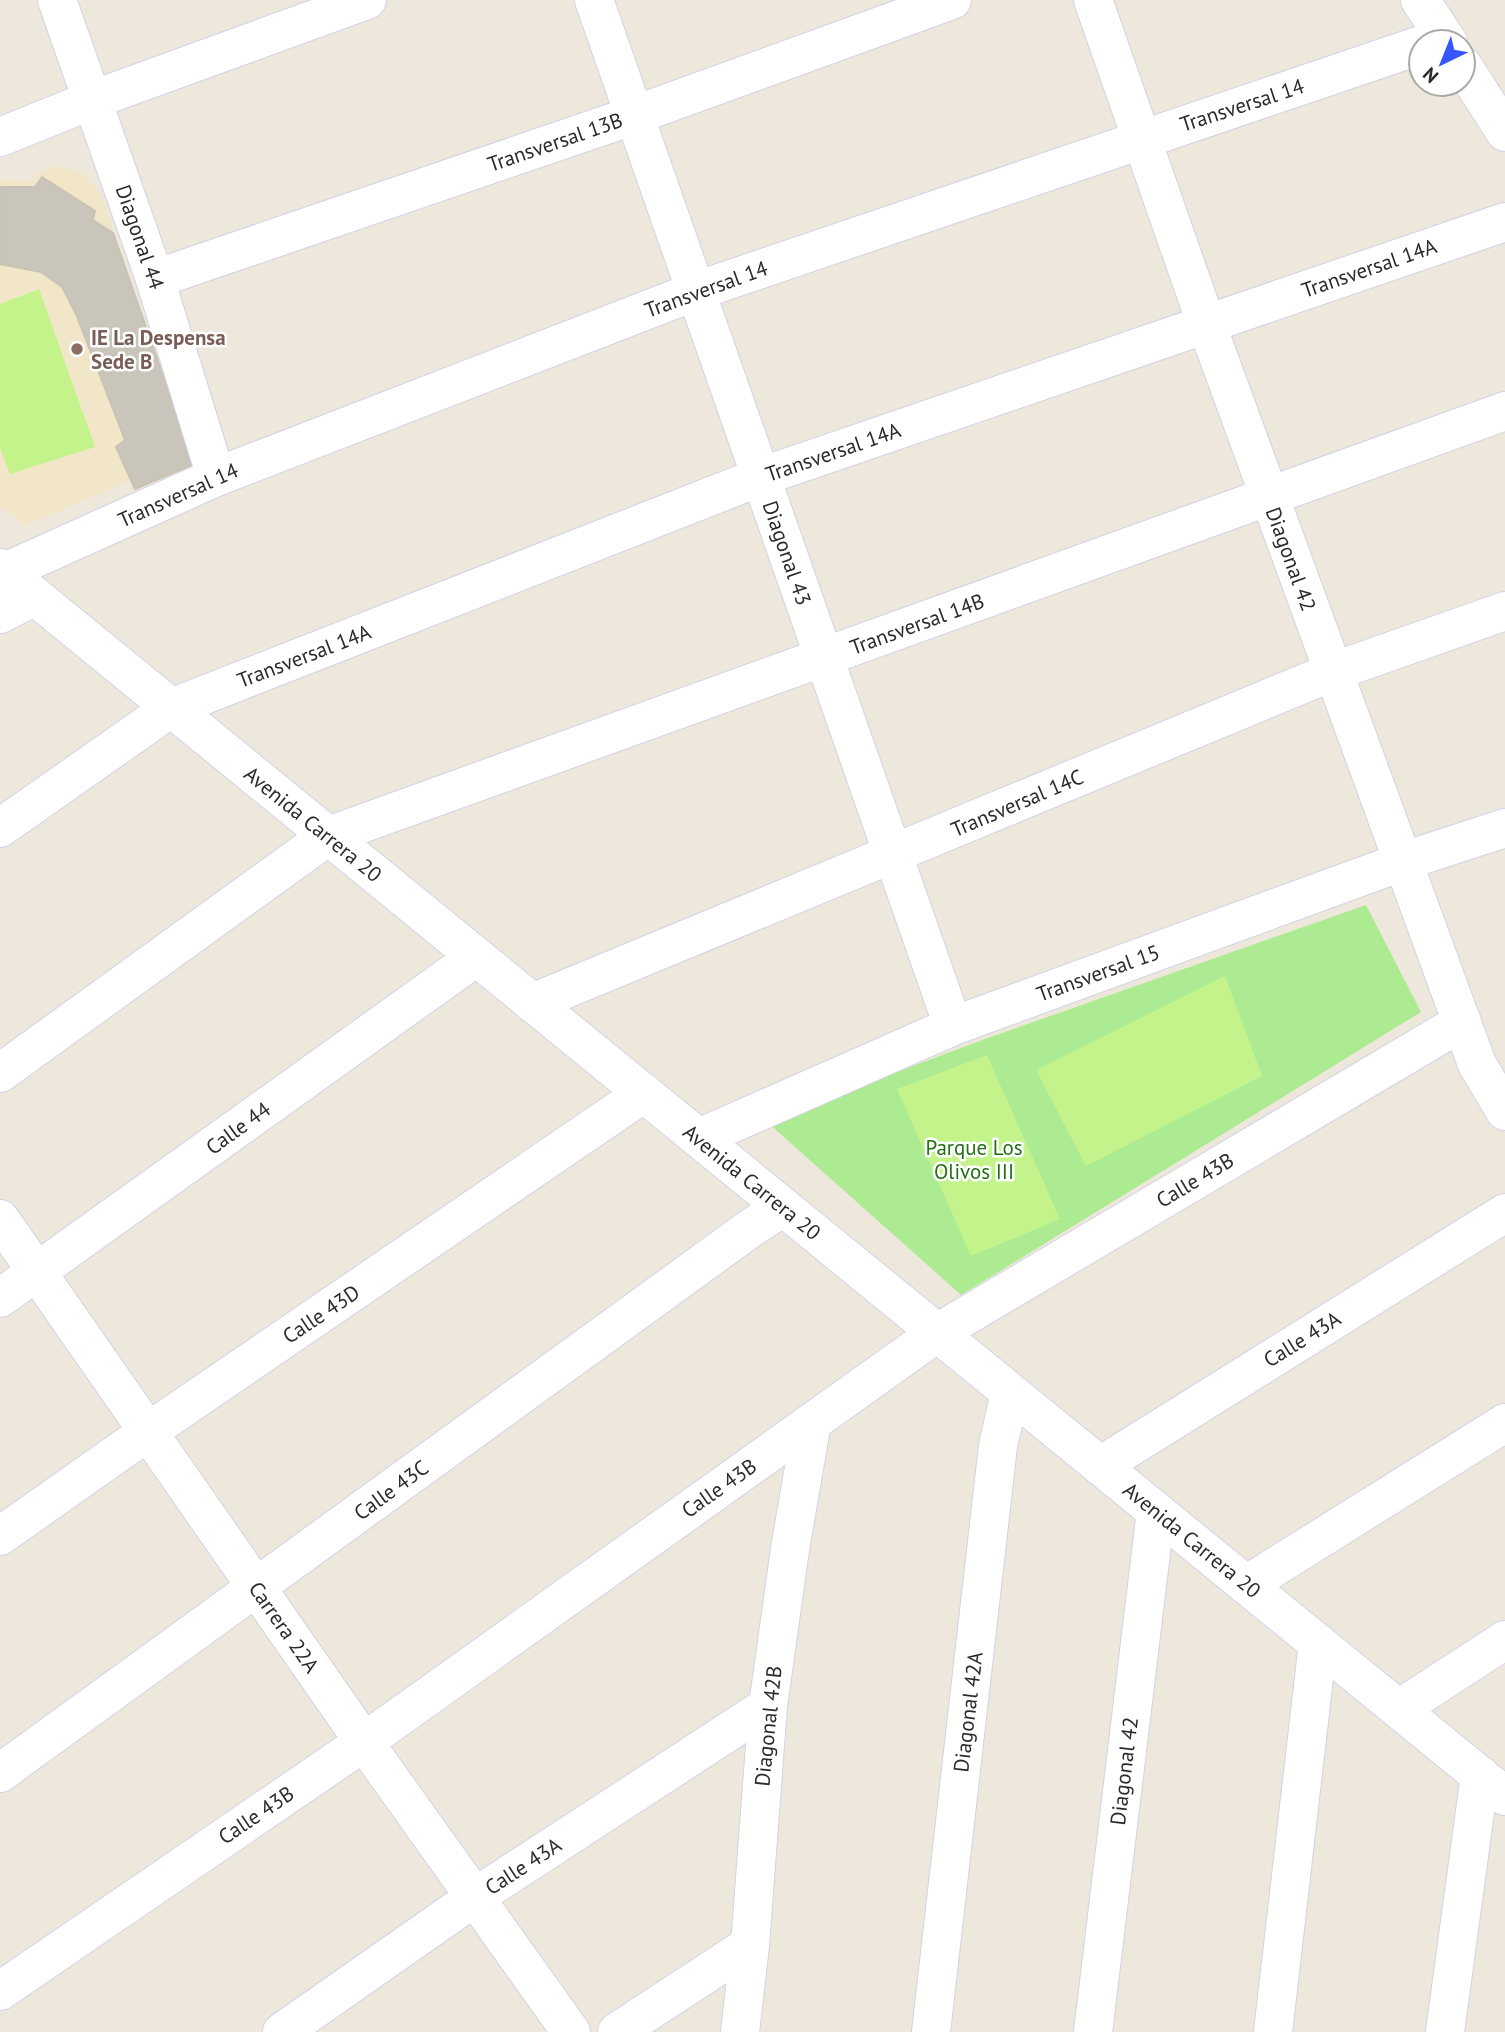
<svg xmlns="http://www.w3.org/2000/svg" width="1505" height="2032" font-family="'PT Sans',sans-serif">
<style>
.education{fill:#f2e6c9}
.green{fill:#adeb92}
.pitch{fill:#c4f38c}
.building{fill:#c9c5ba;stroke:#cac3b4;stroke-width:2}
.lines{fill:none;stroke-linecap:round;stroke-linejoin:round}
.minor-casing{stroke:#d0d3e5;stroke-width:40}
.minor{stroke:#fff;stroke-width:38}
.education-dot{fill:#8d6e63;stroke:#fff;stroke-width:2.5}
.labels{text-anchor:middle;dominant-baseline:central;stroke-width:5;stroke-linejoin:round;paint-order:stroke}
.street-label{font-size:21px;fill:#2b2b2b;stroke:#fff}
.education-label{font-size:21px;font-weight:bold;fill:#785e54;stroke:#fff;text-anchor:start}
.park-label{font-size:21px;fill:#227012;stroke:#fff}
</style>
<rect width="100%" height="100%" fill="#eee7db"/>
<path class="education" d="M 57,166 L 85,174 L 100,194 L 194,464 L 135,489 L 131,480 L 25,526 L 0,506 L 0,180 L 32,181 L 37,173 Z"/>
<path class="green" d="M 1366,905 L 1421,1012 L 961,1295 L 766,1121 L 985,1039 Z"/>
<g class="pitch">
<path d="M 39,289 L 95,447 L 10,474 L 0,448 L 0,304 Z"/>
<path d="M 1225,976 L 1262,1076 L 1086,1166 L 1036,1070 Z"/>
<path d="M 987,1055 L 1060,1219 L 971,1256 L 897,1089 Z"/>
</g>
<path class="building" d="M 42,177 L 95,211 L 93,220 L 113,233 L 194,464 L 135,489 L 116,447 L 125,440 L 76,314 L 62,287 L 41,272 L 0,264 L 0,187 L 35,187 Z"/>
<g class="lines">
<defs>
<g id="minor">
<path d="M 57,0 L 155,279 L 216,477"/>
<path d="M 594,0 L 953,1026"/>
<path d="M 1093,0 L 1206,323 L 1477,1064 L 1505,1111"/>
<path d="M 1420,0 L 1448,42"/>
<path d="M 1463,66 L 1505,132"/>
<path d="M 0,137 L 92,100 L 367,0"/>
<path d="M 155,279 L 635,115 L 952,0"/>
<path d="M 0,568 L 1505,1796"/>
<path d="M 5,572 L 216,477 L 696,291 L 1421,45"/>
<path d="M 0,614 L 35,596"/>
<path d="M 0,828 L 171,708 L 760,477 L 1505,222"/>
<path d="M 532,1003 L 1332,672 L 1505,611"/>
<path d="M 0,1073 L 328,836 L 1505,411"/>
<path d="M 699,1138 L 953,1026 L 1404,861 L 1505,828"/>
<path d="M 0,1219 L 364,1742 L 571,2032"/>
<path d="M 0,1298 L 476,957"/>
<path d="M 1100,1466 L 1505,1213"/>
<path d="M 0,1536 L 149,1431 L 644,1093"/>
<path d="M 1246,1585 L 1505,1423"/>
<path d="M 1399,1709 L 1505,1640"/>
<path d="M 0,1773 L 748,1230 L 783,1207"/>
<path d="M 0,1991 L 364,1742 L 937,1333 L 1462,1022"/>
<path d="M 282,2032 L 475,1897 L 768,1706"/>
<path d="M 617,2032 L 750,1945"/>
<path d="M 740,2032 L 750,1945 L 768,1706 L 790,1549 L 812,1422"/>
<path d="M 931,2032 L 998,1446 L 1010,1393"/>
<path d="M 1093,2032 L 1156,1511"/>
<path d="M 1273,2032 L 1318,1643"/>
<path d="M 1445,2032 L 1480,1775"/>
</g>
</defs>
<use href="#minor" class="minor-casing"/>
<use href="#minor" class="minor"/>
</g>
<circle class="education-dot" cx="77" cy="349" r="7"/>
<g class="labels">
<g class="street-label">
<text transform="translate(1242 105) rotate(-18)">Transversal 14</text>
<text transform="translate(555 142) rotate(-19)">Transversal 13B</text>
<text transform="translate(140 237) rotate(71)">Diagonal 44</text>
<text transform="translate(1369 268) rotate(-19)">Transversal 14A</text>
<text transform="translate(706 289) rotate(-20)">Transversal 14</text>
<text transform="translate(833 452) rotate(-19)">Transversal 14A</text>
<text transform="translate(178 495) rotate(-24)">Transversal 14</text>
<text transform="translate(787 553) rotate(71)">Diagonal 43</text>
<text transform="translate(1291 559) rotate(70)">Diagonal 42</text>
<text transform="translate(917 624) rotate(-20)">Transversal 14B</text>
<text transform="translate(304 656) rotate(-21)">Transversal 14A</text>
<text transform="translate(1017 803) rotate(-23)">Transversal 14C</text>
<text transform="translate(313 824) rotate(39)">Avenida Carrera 20</text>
<text transform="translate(1098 973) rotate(-20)">Transversal 15</text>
<text transform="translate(238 1128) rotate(-36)">Calle 44</text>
<text transform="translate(1195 1180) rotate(-31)">Calle 43B</text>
<text transform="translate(752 1182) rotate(39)">Avenida Carrera 20</text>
<text transform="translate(321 1314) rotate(-34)">Calle 43D</text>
<text transform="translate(1302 1339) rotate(-32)">Calle 43A</text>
<text transform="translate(719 1488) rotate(-35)">Calle 43B</text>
<text transform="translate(391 1490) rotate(-36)">Calle 43C</text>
<text transform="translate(1192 1540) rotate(39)">Avenida Carrera 20</text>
<text transform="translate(284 1627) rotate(55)">Carrera 22A</text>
<text transform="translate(968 1712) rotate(-83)">Diagonal 42A</text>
<text transform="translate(768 1726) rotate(-84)">Diagonal 42B</text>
<text transform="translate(1124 1771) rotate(-83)">Diagonal 42</text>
<text transform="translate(256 1815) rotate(-34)">Calle 43B</text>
<text transform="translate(523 1866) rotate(-33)">Calle 43A</text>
</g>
<g class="education-label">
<text x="91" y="337">IE La Despensa<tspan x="91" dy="24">Sede B</tspan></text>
</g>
<g class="park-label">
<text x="974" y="1147">Parque Los<tspan x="974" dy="24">Olivos III</tspan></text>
</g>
</g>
<g transform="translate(1442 63) rotate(223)"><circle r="33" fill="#ffffff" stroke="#aaaaaa" stroke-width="2"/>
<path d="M0-5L12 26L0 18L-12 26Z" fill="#3755ff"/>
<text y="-10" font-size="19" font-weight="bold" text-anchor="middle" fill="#2b2b2b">N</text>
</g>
</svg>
